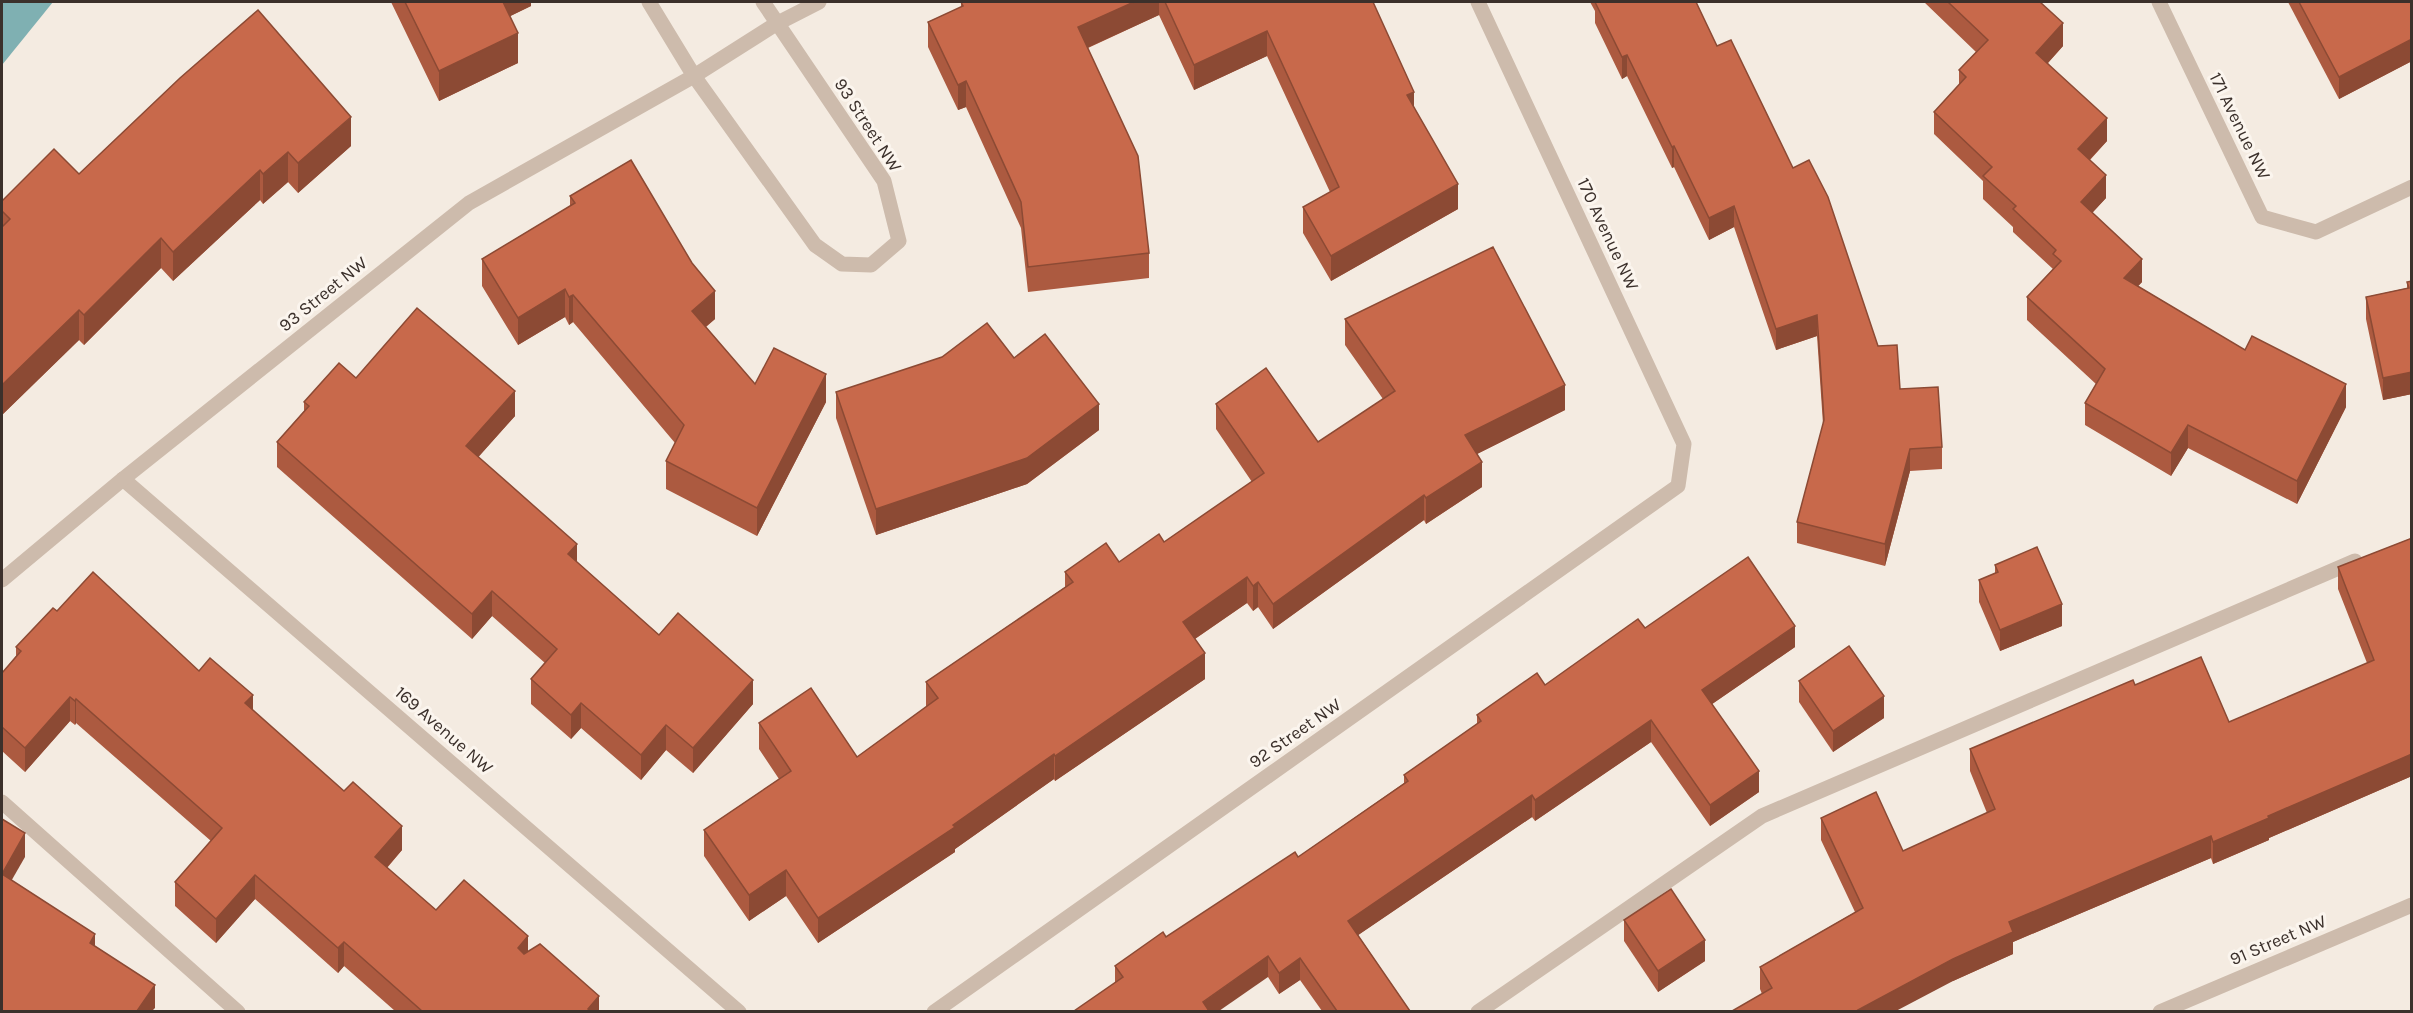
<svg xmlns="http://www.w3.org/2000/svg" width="2413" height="1013" font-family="Karla,sans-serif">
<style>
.water{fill:#7fb0b2}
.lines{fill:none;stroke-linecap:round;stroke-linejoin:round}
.service{stroke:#cdbbac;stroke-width:15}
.minor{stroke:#cdbbac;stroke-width:15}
.tertiary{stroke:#cdbbac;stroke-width:15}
.wall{fill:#ac5a40}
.shaded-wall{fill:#8c4a34}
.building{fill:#c8694b;stroke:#8c4a34;stroke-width:1.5}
.labels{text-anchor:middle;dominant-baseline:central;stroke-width:6;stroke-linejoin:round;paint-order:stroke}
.street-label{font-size:18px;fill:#3b302b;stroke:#fbf5ee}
</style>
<rect width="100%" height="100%" fill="#f4ebe1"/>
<path class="water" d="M 2,2 L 53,2 L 2,65 Z"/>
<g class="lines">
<g class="service">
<path d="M 2,802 L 238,1012"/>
<path d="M 1478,1012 L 1762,816 L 2355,561"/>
</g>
<g class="minor">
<path d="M 649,2 L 694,76 L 815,245 L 842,264 L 871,265 L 899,241 L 884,181 L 763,2"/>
<path d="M 2159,2 L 2262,217 L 2316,232 L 2412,187"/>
<path d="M 123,479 L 739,1012"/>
<path d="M 2,580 L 123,479 L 469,203 L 694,76 L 776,24 L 819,2"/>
<path d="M 934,1012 L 1678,486 L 1684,444 L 1478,2"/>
</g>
<path class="tertiary" d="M 2160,1012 L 2412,905"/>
</g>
<g class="wall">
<path d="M 391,2 L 531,2 L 531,6 L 510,16 L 518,63 L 439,101 Z"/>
<path d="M 961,2 L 1373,2 L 1414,107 L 1458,209 L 1331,281 L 1303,233 L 1303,207 L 1330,192 L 1267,56 L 1194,90 L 1159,15 L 1088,48 L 1149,253 L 1149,278 L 1028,292 L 1021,228 L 966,107 L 958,110 L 928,47 L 928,22 L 961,7 Z"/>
<path d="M 1590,2 L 1696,2 L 1717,46 L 1878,346 L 1900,389 L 1942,447 L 1942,469 L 1910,471 L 1885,566 L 1797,543 L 1797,522 L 1823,424 L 1817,336 L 1776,350 L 1734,227 L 1709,240 L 1674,167 L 1672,168 L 1627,76 L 1622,79 L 1595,23 L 1595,11 Z"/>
<path d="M 1924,2 L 2040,2 L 2063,46 L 2048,63 L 2107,141 L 2090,160 L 2106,198 L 2092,213 L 2142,282 L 2138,286 L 2245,350 L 2346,407 L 2297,504 L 2188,448 L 2171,476 L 2085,425 L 2085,403 L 2096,384 L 2027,320 L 2027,297 L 2053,269 L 2013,232 L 2013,227 L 1983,199 L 1983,181 L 1934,134 L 1934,112 L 1959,85 L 1959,70 L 1976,52 Z"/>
<path d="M 2288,2 L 2412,2 L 2412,61 L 2339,99 Z"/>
<path d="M 351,146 L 298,193 L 288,182 L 263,204 L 260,200 L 173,281 L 161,268 L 84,345 L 79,340 L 2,415 L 2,201 L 79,174 Z"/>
<path d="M 570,196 L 715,319 L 706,327 L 755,384 L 826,402 L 757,536 L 666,489 L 666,461 L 675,443 L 573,322 L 569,325 L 565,317 L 518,345 L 482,286 L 482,259 L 570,206 Z"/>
<path d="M 2412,281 L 2412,394 L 2383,400 L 2366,319 L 2366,297 L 2407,288 L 2407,282 Z"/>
<path d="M 1345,319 L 1565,410 L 1477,454 L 1482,487 L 1426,524 L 1424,520 L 1273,629 L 1258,607 L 1253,611 L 1247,603 L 1195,639 L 1205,679 L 1055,781 L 1054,779 L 955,849 L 955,852 L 818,943 L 786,896 L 749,921 L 704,856 L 704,830 L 779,779 L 759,749 L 759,723 L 857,757 L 926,707 L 926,682 L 1065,587 L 1065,572 L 1119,562 L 1164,542 L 1252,482 L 1216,429 L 1216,404 L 1318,442 L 1383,399 L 1345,345 Z"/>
<path d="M 1014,358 L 1099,430 L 1027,484 L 876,535 L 836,418 L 836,392 Z"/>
<path d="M 356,378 L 515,416 L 478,457 L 577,562 L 659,635 L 753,704 L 693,773 L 666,750 L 641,780 L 581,728 L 571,739 L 531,704 L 531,679 L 545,663 L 492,616 L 472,639 L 277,467 L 277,442 L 304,411 L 304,402 Z"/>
<path d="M 2412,538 L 2412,776 L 2269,838 L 2269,840 L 2213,864 L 2211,858 L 2013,942 L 2013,954 L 1953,981 L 1762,994 L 1760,989 L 1760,967 L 1855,912 L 1821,840 L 1821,818 L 1903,851 L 1987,813 L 1970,771 L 1970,749 L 2135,685 L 2229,722 L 2367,663 L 2338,589 L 2338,567 Z"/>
<path d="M 1995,565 L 2062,626 L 2000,651 L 1979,602 L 1979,580 L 1995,573 Z"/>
<path d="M 57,611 L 199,671 L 253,710 L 402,850 L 387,868 L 436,910 L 528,952 L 599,1011 L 395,1011 L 344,966 L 338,973 L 255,899 L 216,943 L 175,906 L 175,882 L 211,841 L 76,723 L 75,725 L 70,721 L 25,772 L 2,751 L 2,673 L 16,656 L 16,647 Z"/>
<path d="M 1645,628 L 1795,647 L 1712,704 L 1759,792 L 1710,826 L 1651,742 L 1535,821 L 1532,817 L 1358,935 L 1410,1011 L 1322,1011 L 1300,980 L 1279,994 L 1268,977 L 1115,983 L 1115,966 L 1166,937 L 1298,857 L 1404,783 L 1404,775 L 1477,724 L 1477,715 L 1545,685 Z"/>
<path d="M 1799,681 L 1884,718 L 1833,752 L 1799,702 Z"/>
<path d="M 1624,920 L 1705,961 L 1658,992 L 1624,941 Z"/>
</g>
<g class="shaded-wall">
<path d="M 498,2 L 531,2 L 531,6 L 498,22 Z"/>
<path d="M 1134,2 L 1159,2 L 1159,15 L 1078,52 L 1078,27 Z"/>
<path d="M 2063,23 L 2063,46 L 2036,76 L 2036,53 Z"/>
<path d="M 1267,31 L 1267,56 L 1194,90 L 1194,65 Z"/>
<path d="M 518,33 L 518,63 L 439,101 L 439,71 Z"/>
<path d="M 2412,39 L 2412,61 L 2339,99 L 2339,77 Z"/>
<path d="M 1627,55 L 1627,76 L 1622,79 L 1622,57 Z"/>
<path d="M 966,81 L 966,107 L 958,110 L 958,85 Z"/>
<path d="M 1414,92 L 1414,118 L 1407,95 Z"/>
<path d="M 351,117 L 351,146 L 298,193 L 298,163 Z"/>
<path d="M 2107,118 L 2107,141 L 2078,172 L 2078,149 Z"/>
<path d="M 1674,146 L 1674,167 L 1672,168 L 1672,147 Z"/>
<path d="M 288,152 L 288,182 L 263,204 L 263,174 Z"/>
<path d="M 260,170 L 260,200 L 173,281 L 173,252 Z"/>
<path d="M 2106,175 L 2106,198 L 2081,225 L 2081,202 Z"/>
<path d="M 1458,184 L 1458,209 L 1331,281 L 1331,256 Z"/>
<path d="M 1734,206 L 1734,227 L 1709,240 L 1709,218 Z"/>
<path d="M 161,238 L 161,268 L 84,345 L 84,315 Z"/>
<path d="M 2142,259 L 2142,282 L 2124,301 L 2124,278 Z"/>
<path d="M 565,289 L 565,317 L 518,345 L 518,318 Z"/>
<path d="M 715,291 L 715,319 L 692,338 L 692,311 Z"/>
<path d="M 573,295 L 573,322 L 569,325 L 569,297 Z"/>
<path d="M 79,310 L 79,340 L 2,415 L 2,385 Z"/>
<path d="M 1817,315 L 1817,336 L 1776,350 L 1776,329 Z"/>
<path d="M 2412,372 L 2412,394 L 2383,400 L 2383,378 Z"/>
<path d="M 826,374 L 826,402 L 757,536 L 757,508 Z"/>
<path d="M 2346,384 L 2346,407 L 2297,504 L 2297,481 Z"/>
<path d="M 1565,385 L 1565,410 L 1465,460 L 1465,435 Z"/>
<path d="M 515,391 L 515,416 L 466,471 L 466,446 Z"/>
<path d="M 1099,404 L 1099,430 L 1027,484 L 876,535 L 876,509 Z"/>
<path d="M 2188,425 L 2188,448 L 2171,476 L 2171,453 Z"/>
<path d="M 1910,449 L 1910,471 L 1885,566 L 1885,544 Z"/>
<path d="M 1482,462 L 1482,487 L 1426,524 L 1426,498 Z"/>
<path d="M 1424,495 L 1424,520 L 1273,629 L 1273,604 Z"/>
<path d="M 577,544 L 577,569 L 568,554 Z"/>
<path d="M 1247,577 L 1247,603 L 1183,647 L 1183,622 Z"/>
<path d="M 1258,582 L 1258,607 L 1253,611 L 1253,586 Z"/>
<path d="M 492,591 L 492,616 L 472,639 L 472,614 Z"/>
<path d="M 2062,604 L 2062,626 L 2000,651 L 2000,630 Z"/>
<path d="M 1795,626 L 1795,647 L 1702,711 L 1702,690 Z"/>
<path d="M 1205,653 L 1205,679 L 1055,781 L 1055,756 Z"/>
<path d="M 753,680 L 753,704 L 693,773 L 693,748 Z"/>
<path d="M 253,695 L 253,719 L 245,703 Z"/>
<path d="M 1884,696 L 1884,718 L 1833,752 L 1833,731 Z"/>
<path d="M 70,697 L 70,721 L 25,772 L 25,748 Z"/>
<path d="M 76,699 L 76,723 L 75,725 L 75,701 Z"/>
<path d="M 581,703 L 581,728 L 571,739 L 571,715 Z"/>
<path d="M 1651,720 L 1651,742 L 1535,821 L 1535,800 Z"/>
<path d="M 666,725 L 666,750 L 641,780 L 641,755 Z"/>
<path d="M 1054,754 L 1054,779 L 955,849 L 955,852 L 818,943 L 818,918 Z"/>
<path d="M 2412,754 L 2412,776 L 2269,838 L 2269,840 L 2213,864 L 2213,842 L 2268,816 Z"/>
<path d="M 1759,771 L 1759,792 L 1710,826 L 1710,805 Z"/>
<path d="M 1532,795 L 1532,817 L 1348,942 L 1348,921 Z"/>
<path d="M 402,826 L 402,850 L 375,881 L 375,857 Z"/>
<path d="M 25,833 L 25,857 L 2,897 L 2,874 Z"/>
<path d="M 2211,836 L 2211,858 L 2013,942 L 2013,954 L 1953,981 L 1896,1011 L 1858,1011 L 1858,1010 L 2009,922 Z"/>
<path d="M 786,870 L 786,896 L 749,921 L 749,895 Z"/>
<path d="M 255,875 L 255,899 L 216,943 L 216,919 Z"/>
<path d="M 95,934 L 95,957 L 90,943 Z"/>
<path d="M 528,936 L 528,961 L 518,948 Z"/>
<path d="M 1705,940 L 1705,961 L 1658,992 L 1658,971 Z"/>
<path d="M 344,942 L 344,966 L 338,973 L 338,948 Z"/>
<path d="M 1268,956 L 1268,977 L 1219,1011 L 1203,1011 L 1203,1002 Z"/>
<path d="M 1300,958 L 1300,980 L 1279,994 L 1279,973 Z"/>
<path d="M 155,985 L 155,1008 L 152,1011 L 137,1011 Z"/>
<path d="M 599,996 L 599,1011 L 588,1011 L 588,1009 Z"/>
</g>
<g class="building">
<path d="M 405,2 L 503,2 L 518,33 L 439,71 Z"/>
<path d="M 961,2 L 1134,2 L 1078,27 L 1138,156 L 1149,253 L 1028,267 L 1021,202 L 966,81 L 958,85 L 928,22 L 963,6 Z"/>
<path d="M 1165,2 L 1373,2 L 1414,92 L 1407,95 L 1458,184 L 1331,256 L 1303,207 L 1339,187 L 1267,31 L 1194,65 Z"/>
<path d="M 1595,2 L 1696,2 L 1717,46 L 1731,40 L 1793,168 L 1809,160 L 1828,197 L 1878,346 L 1897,345 L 1900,389 L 1938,387 L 1942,447 L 1910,449 L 1885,544 L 1797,522 L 1824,420 L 1817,315 L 1776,329 L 1734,206 L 1709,218 L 1674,146 L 1672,147 L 1627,55 L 1622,57 Z"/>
<path d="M 1948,2 L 2040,2 L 2063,23 L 2036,53 L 2107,118 L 2078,149 L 2106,175 L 2081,202 L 2142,259 L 2124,278 L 2245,350 L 2252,336 L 2346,384 L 2297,481 L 2188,425 L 2171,453 L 2085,403 L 2105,369 L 2027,297 L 2061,261 L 2053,254 L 2056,250 L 2013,209 L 2016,206 L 1983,176 L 1992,167 L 1934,112 L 1966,77 L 1959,70 L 1988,40 Z"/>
<path d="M 2299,2 L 2412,2 L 2412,39 L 2339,77 Z"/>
<path d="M 258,10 L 351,117 L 298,163 L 288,152 L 263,174 L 260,170 L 173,252 L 161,238 L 84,315 L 79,310 L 2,385 L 2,227 L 10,219 L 2,211 L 2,201 L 54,149 L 79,174 L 180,78 Z"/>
<path d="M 631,160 L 692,263 L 715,291 L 692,311 L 755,384 L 774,348 L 826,374 L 757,508 L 666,461 L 684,425 L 573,295 L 569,297 L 565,289 L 518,318 L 482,259 L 575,203 L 570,196 Z"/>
<path d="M 1493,247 L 1565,385 L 1465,435 L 1482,462 L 1426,498 L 1424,495 L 1273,604 L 1258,582 L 1253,586 L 1247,577 L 1183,622 L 1205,653 L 1055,756 L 1054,754 L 953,825 L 955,827 L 818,918 L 786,870 L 749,895 L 704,830 L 791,771 L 759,723 L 811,688 L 857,757 L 938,698 L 926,682 L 1073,582 L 1065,572 L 1106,543 L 1119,562 L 1159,534 L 1164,542 L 1264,473 L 1216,404 L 1266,368 L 1318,442 L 1395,391 L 1345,319 Z"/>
<path d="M 2412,281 L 2412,372 L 2383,378 L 2366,297 L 2409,288 L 2407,282 Z"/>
<path d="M 417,308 L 515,391 L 466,446 L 577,544 L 568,554 L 659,635 L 678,613 L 753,680 L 693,748 L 666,725 L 641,755 L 581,703 L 571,715 L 531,679 L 557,649 L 492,591 L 472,614 L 277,442 L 309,406 L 304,402 L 339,363 L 356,378 Z"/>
<path d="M 987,323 L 1014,358 L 1045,334 L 1099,404 L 1027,458 L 876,509 L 836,392 L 942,357 Z"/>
<path d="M 2412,538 L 2412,754 L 2268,816 L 2269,818 L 2213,842 L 2211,836 L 2009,922 L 2013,932 L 1953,959 L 1858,1010 L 1859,1011 L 1732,1011 L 1772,988 L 1760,967 L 1863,908 L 1821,818 L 1876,792 L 1903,851 L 1995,809 L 1970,749 L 2133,680 L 2135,685 L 2201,657 L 2229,722 L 2374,660 L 2338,567 Z"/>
<path d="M 2037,547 L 2062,604 L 2000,630 L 1979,580 L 1998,572 L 1995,565 Z"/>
<path d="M 1748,557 L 1795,626 L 1702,690 L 1759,771 L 1710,805 L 1651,720 L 1535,800 L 1532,795 L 1348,921 L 1410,1011 L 1337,1011 L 1300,958 L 1279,973 L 1268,956 L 1203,1002 L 1209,1011 L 1074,1011 L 1123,977 L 1115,966 L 1163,932 L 1166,937 L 1295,852 L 1298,857 L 1408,781 L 1404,775 L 1481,721 L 1477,715 L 1537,673 L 1545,685 L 1638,619 L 1645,628 Z"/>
<path d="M 93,572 L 199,671 L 210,658 L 253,695 L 245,703 L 344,791 L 353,782 L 402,826 L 375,857 L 436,910 L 464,880 L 528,936 L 518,948 L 524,954 L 540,944 L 599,996 L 588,1009 L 590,1011 L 422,1011 L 344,942 L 338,948 L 255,875 L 216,919 L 175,882 L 222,828 L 76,699 L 75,701 L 70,697 L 25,748 L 2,727 L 2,673 L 21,651 L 16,647 L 53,608 L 57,611 Z"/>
<path d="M 1849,646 L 1884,696 L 1833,731 L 1799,681 Z"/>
<path d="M 2,819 L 25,833 L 2,874 L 95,934 L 90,943 L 155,985 L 137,1011 L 2,1011 Z"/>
<path d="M 1671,889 L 1705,940 L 1658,971 L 1624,920 Z"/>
</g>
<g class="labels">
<g class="street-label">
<text transform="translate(868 125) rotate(57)">93 Street NW</text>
<text transform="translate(2240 126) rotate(64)">171 Avenue NW</text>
<text transform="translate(1608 234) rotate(65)">170 Avenue NW</text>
<text transform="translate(323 294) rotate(-39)">93 Street NW</text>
<text transform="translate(444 730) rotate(41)">169 Avenue NW</text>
<text transform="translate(1295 733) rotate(-35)">92 Street NW</text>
<text transform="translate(2278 940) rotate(-23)">91 Street NW</text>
</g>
</g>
<rect width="2413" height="1013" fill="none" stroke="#3b302b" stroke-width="6"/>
</svg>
